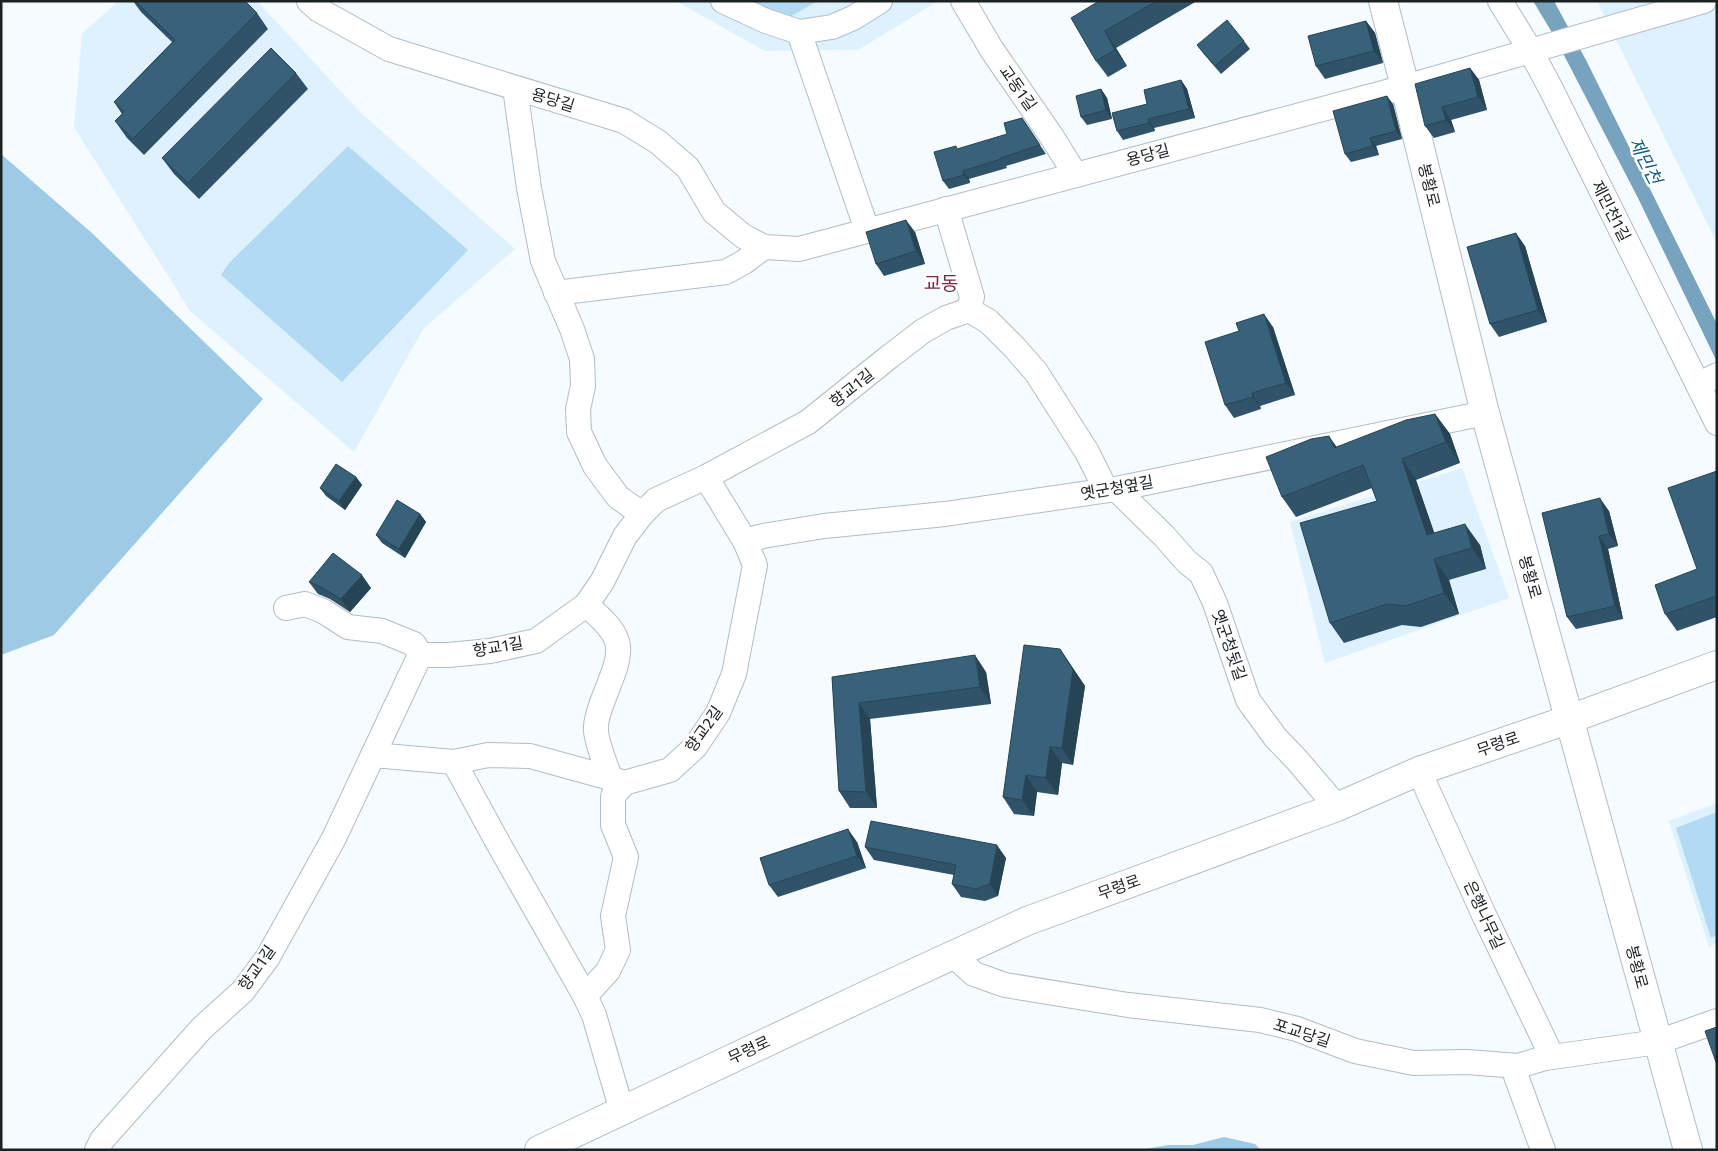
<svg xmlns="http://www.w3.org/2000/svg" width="1718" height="1151" font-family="'Fira Sans','Noto Sans KR',sans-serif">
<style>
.built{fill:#ddf1fe}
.green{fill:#b3daf3}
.forest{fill:#9ecae6}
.water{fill:#78a3be}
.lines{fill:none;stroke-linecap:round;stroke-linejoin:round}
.minor-casing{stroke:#b1bdc6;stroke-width:26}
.major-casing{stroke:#b1bdc6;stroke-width:30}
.minor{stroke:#fff;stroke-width:24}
.major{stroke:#fff;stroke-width:28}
.wall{fill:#305369}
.shaded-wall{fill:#274455}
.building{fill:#38617a;stroke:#274455}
.labels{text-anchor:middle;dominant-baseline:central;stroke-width:5;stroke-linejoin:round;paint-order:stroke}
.street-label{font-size:16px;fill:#1c2124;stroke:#fff}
.water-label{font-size:18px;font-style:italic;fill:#105c81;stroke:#fff}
.quarter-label{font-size:19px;fill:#722c3f;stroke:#fff}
</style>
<rect width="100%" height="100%" fill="#f5fbfe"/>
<g class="built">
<path d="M 118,1 L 257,1 L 361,113 L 515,249 L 423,329 L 354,452 L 191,312 L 74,127 L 82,34 Z"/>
<path d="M 676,1 L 938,1 L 858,50 L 765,51 Z"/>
<path d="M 1597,1 L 1717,1 L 1717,243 Z"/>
<path d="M 1462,468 L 1509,598 L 1325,663 L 1290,522 Z"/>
<path d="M 1717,803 L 1717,943 L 1709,947 L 1669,821 Z"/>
</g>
<g class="green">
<path d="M 750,1 L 818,1 L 786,19 Z"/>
<path d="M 348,146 L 468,250 L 342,382 L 221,275 L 229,263 Z"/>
<path d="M 1717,812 L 1717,935 L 1711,938 L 1676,828 Z"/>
</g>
<g class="forest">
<path d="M 1,154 L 93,234 L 263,399 L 54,635 L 1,655 Z"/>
<path d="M 1224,1137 L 1255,1144 L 1261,1150 L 1140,1150 L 1168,1145 L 1193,1145 Z"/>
</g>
<path class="water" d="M 1533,1 L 1554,1 L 1587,62 L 1717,324 L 1717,362 L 1638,198 L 1553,34 Z"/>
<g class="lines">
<defs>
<g id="minor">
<path d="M 309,1 L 319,10 L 389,49 L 624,121 L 658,142 L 688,168 L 714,212 L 743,236 L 764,247 L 799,249 L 1405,87 L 1704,1"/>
<path d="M 723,1 L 766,21 L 799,32 L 832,27 L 853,18 L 880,1"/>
<path d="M 963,1 L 992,50 L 1052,137 L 1075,174"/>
<path d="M 1500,1 L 1530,50 L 1550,87 L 1717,423"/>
<path d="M 799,32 L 867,230"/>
<path d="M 515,88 L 529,188 L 543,261 L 572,329 L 582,359 L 583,386 L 578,409 L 579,432 L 595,466 L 618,497 L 642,514"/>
<path d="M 946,209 L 972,297 L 969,310"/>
<path d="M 556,293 L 726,272 L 744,262 L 764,247"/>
<path d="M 969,310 L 988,321 L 1015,348 L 1036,372 L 1087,452 L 1106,490"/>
<path d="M 1698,385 L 1717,375"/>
<path d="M 1116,489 L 1164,536 L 1187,562 L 1201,573 L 1215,603 L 1248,700 L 1275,737 L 1297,760 L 1337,807"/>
<path d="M 745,541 L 763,536 L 824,526 L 945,514 L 1116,489 L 1485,413"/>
<path d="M 586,605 C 630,641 622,651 603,700 C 600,708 595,721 596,730 C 596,741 606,766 610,778"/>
<path d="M 286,608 L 305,604 L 323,611 L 348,627 L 382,631 L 414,644 L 420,655"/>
<path d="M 373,755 L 454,762 L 488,755 L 530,756 L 610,778 L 624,783"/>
<path d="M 454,762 L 498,843 L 585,996 L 594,1015 L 622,1111"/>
<path d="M 1419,771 L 1484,915 L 1547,1046 L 1545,1058"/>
<path d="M 953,955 L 974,974 L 1005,985 L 1128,1005 L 1260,1020 L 1297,1029 L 1355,1051 L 1414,1063 L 1467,1062 L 1518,1066 L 1545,1058 L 1658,1042 L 1717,1021"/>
<path d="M 585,996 L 608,971 L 618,950 L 613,916 L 626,857 L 613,825 L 613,796 L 624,783 L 670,770 L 695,747 L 718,713 L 734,674 L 755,565 L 745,541 L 706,477"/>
<path d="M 1518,1066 L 1516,1076 L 1543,1150"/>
<path d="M 97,1150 L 102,1140 L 202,1028 L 243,991 L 268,957 L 334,838 L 420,655 L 449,655 L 490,651 L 536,641 L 586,605 L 602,582 L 625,536 L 642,514 L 656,500 L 706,477 L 808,422 L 889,357 L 923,331 L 946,318 L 969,310"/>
</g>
<g id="major">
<path d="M 1383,1 L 1405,87 L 1485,413 L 1688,1150"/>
<path d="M 539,1150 L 875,991 L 1027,921 L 1337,807 L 1419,771 L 1570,719 L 1717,665"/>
</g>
</defs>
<use href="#minor" class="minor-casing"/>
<use href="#major" class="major-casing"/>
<use href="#minor" class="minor"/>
<use href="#major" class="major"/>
</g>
<g class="wall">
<path d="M 133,1 L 245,1 L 257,13 L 268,29 L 144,155 L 127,138 L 115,121 L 122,114 L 114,102 L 172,42 L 141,12 Z"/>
<path d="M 1099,1 L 1197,1 L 1116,48 L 1127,66 L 1108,77 L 1096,61 Z"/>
<path d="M 1366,21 L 1375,33 L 1383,63 L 1325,79 L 1316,66 Z"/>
<path d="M 1244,41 L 1250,49 L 1221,74 L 1203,53 L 1197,45 Z"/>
<path d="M 1470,68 L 1479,80 L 1487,110 L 1451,120 L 1455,132 L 1434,138 L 1425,126 Z"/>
<path d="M 296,73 L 308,89 L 199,199 L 174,174 L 162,158 Z"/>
<path d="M 1181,80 L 1187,89 L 1195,118 L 1154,128 L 1155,131 L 1123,140 L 1117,131 L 1147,104 Z"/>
<path d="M 1101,89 L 1107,98 L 1112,119 L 1087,125 L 1081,117 Z"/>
<path d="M 1393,104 L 1402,139 L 1376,146 L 1379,155 L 1351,162 L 1345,154 Z"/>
<path d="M 1022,118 L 1046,154 L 1006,166 L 1007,168 L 969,179 L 970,183 L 949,189 L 943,181 L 1007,134 Z"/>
<path d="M 915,232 L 925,264 L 884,276 L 876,264 Z"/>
<path d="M 1525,246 L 1547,322 L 1499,337 L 1490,324 Z"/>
<path d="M 1273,327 L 1295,395 L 1260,406 L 1261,409 L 1234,418 L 1225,405 Z"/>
<path d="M 1435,414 L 1450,434 L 1460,463 L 1416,480 L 1434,533 L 1480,545 L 1486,569 L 1449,580 L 1459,614 L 1421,627 L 1402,625 L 1344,643 L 1330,623 L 1377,501 L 1372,488 L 1296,517 L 1282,497 L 1336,447 Z"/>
<path d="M 1717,471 L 1717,617 L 1677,631 L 1665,614 L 1697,569 Z"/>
<path d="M 356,477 L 362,485 L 345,510 L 326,496 L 320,488 Z"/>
<path d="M 1609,511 L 1618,546 L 1608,549 L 1623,619 L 1576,629 L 1567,617 Z"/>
<path d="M 420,514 L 426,522 L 405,558 L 382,543 L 376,535 Z"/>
<path d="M 309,582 L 371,588 L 350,612 L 330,599 L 318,594 Z"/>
<path d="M 1060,649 L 1085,686 L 1073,765 L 1062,763 L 1058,795 L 1037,792 L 1034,816 L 1014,814 L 1003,797 Z"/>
<path d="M 986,672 L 991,704 L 870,719 L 877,808 L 850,808 L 839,791 L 832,677 Z"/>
<path d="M 857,842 L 866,868 L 778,897 L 769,885 Z"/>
<path d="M 865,847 L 1006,858 L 998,896 L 985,901 L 961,897 L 952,884 L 954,875 L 874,860 Z"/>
</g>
<g class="shaded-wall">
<path d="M 1366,21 L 1375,33 L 1383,63 L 1374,51 Z"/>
<path d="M 1105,31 L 1116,48 L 1127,66 L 1115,50 Z"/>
<path d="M 1470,68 L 1479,80 L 1487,110 L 1478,97 Z"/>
<path d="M 1181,80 L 1187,89 L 1195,118 L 1189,109 Z"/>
<path d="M 1101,89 L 1107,98 L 1112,119 L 1106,110 Z"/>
<path d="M 1387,96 L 1393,104 L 1402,139 L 1396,131 Z"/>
<path d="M 1442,107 L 1451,120 L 1455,132 L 1446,120 Z"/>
<path d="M 1148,119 L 1154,128 L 1155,131 L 1149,123 Z"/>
<path d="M 1370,138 L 1376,146 L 1379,155 L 1373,146 Z"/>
<path d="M 963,171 L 969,179 L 970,183 L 964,175 Z"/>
<path d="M 906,220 L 915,232 L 925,264 L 916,251 Z"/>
<path d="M 1516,233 L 1525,246 L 1547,322 L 1538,310 Z"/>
<path d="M 1264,314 L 1273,327 L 1295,395 L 1286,383 Z"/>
<path d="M 1252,393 L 1260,406 L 1261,409 L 1253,397 Z"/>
<path d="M 1435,414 L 1450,434 L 1460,463 L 1446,442 Z"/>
<path d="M 1329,436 L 1343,456 L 1334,448 Z"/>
<path d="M 1402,459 L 1416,480 L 1442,555 L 1427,535 Z"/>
<path d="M 356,477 L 362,485 L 345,510 L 339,501 Z"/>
<path d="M 1600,498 L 1609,511 L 1618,546 L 1609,534 Z"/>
<path d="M 420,514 L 426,522 L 405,558 L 399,549 Z"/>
<path d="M 1465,524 L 1480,545 L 1486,569 L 1472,548 Z"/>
<path d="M 1599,536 L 1608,549 L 1623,619 L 1615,606 Z"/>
<path d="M 1434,559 L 1449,580 L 1459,614 L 1444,593 Z"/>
<path d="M 362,575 L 371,588 L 350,612 L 341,599 Z"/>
<path d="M 1060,649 L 1085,686 L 1073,765 L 1062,748 Z"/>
<path d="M 975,655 L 986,672 L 991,704 L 980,687 Z"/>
<path d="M 859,703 L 870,719 L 877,808 L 866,792 Z"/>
<path d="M 1050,747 L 1062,763 L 1058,795 L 1046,778 Z"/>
<path d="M 1026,775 L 1037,792 L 1034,816 L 1022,800 Z"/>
<path d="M 848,829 L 857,842 L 866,868 L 857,856 Z"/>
<path d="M 997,845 L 1006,858 L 998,896 L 990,884 Z"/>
</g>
<g class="building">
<path d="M 135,1 L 245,1 L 257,13 L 133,139 L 115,121 L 124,112 L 114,102 L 175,40 Z"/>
<path d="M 1099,1 L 1157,1 L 1105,31 L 1115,50 L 1096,61 L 1071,18 Z"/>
<path d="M 1227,20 L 1244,41 L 1215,66 L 1197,45 Z"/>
<path d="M 1366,21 L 1374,51 L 1316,66 L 1308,36 Z"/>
<path d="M 271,48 L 296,73 L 188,183 L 162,158 Z"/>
<path d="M 1470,68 L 1478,97 L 1442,107 L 1446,120 L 1425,126 L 1415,84 Z"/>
<path d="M 1181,80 L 1189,109 L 1148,119 L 1149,123 L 1117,131 L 1112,113 L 1147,104 L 1144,90 Z"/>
<path d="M 1101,89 L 1106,110 L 1081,117 L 1076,96 Z"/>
<path d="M 1387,96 L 1396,131 L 1370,138 L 1373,146 L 1345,154 L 1333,111 Z"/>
<path d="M 1022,118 L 1040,145 L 1000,158 L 1001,159 L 963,171 L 964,175 L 943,181 L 934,152 L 956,146 L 957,149 L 1007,134 L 1004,123 Z"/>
<path d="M 906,220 L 916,251 L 876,264 L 866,232 Z"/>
<path d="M 1516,233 L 1538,310 L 1490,324 L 1467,247 Z"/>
<path d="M 1264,314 L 1286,383 L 1252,393 L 1253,397 L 1225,405 L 1205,342 L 1239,331 L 1236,323 Z"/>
<path d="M 1435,414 L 1446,442 L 1402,459 L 1427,535 L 1465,524 L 1472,548 L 1434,559 L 1444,593 L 1406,606 L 1387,604 L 1330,623 L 1300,523 L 1377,501 L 1363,465 L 1282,497 L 1266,457 L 1311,439 L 1329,436 L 1334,448 L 1406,420 Z"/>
<path d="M 336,464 L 356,477 L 339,501 L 320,488 Z"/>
<path d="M 1717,471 L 1717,596 L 1665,614 L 1655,585 L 1697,569 L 1668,488 Z"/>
<path d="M 1600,498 L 1609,534 L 1599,536 L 1615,606 L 1567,617 L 1542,513 Z"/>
<path d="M 397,500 L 420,514 L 399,549 L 376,535 Z"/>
<path d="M 333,553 L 362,575 L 341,599 L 321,587 L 309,582 Z"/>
<path d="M 1024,645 L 1060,649 L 1073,670 L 1062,748 L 1050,747 L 1046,778 L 1026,775 L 1022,800 L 1003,797 Z"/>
<path d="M 975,655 L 980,687 L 859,703 L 866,792 L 839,791 L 832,677 Z"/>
<path d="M 871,821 L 997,845 L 990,884 L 976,889 L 952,884 L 956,865 L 865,847 Z"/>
<path d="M 848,829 L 857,856 L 769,885 L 760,858 Z"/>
<path d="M 1717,1027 L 1717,1065 L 1705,1031 Z"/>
</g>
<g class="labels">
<g class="street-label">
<text transform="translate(1018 88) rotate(55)">교동1길</text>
<text transform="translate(553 100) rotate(17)">용당길</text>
<text transform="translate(1148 155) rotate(-15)">용당길</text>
<text transform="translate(1429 185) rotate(76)">봉황로</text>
<text transform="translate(1611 211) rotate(63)">제민천1길</text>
<text transform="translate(852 388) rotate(-39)">향교1길</text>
<text transform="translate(1117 488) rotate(-10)">옛군청옆길</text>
<text transform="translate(1530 577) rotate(74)">봉황로</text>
<text transform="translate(1229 645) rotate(71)">옛군청뒷길</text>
<text transform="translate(498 647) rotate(-10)">향교1길</text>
<text transform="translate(704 729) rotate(-55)">향교2길</text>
<text transform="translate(1498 744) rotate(-19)">무령로</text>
<text transform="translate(1119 887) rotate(-20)">무령로</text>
<text transform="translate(1484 915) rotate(65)">은행나무길</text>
<text transform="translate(1637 967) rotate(75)">봉황로</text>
<text transform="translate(257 968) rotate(-55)">향교1길</text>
<text transform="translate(1302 1033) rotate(18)">포교당길</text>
<text transform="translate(749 1050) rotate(-25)">무령로</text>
</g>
<g class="water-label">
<text transform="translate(1645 161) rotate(63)">제민천</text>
</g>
<g class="quarter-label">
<text x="941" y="283">교동</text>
</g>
</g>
<rect width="1718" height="1151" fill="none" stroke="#1c2124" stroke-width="5"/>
</svg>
